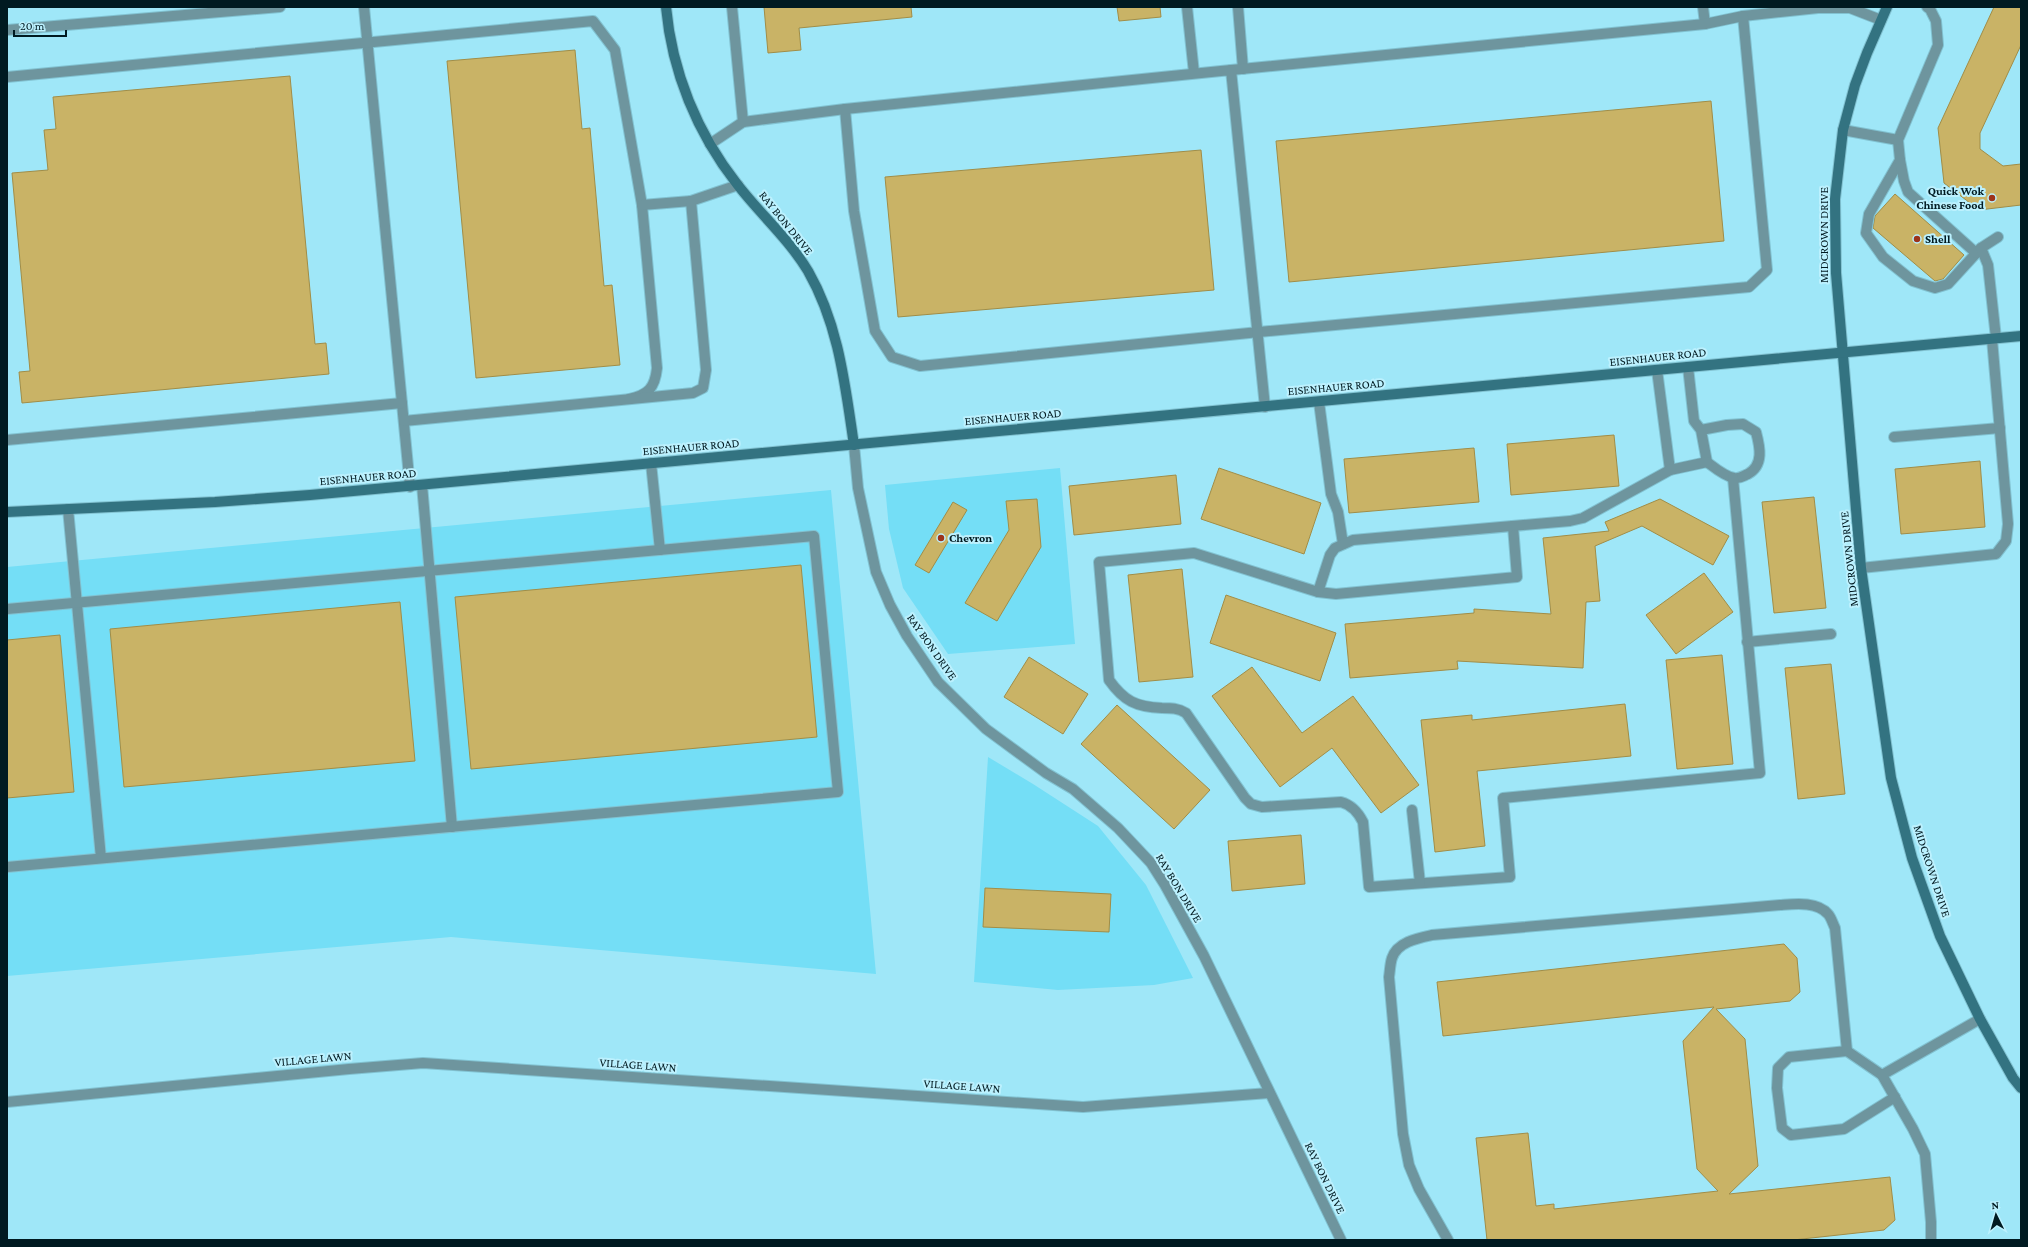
<svg xmlns="http://www.w3.org/2000/svg" width="2028" height="1247" font-family="'Crimson Pro',serif">
<style>
.built{fill:#74def6}
.building{fill:#c9b366;stroke:#a18d47}
.lines{fill:none;stroke-linecap:round;stroke-linejoin:round}
.lane-casing{stroke:#82c2d1;stroke-width:12}
.street-casing{stroke:#82c2d1;stroke-width:12}
.secondary-casing{stroke:#82c2d1;stroke-width:12}
.lane{stroke:#6e959e;stroke-width:10}
.street{stroke:#6e959e;stroke-width:10}
.secondary{stroke:#337381;stroke-width:10}
.poi-dot{fill:#9c331b;stroke:#bcf1fe;stroke-width:1.5}
.labels{text-anchor:middle;dominant-baseline:central;stroke-width:4;stroke-linejoin:round;paint-order:stroke}
.poi-label{font-size:12px;font-weight:bold;fill:#001a21;stroke:#bcf1fe;text-anchor:start}
.street-label{font-size:12px;fill:#001a21;stroke:#bcf1fe}
</style>
<rect width="100%" height="100%" fill="#9fe7f8"/>
<g class="built">
<path d="M 1060,468 L 1075,644 L 948,654 L 903,588 L 889,529 L 885,485 Z"/>
<path d="M 831,490 L 876,974 L 451,937 L 7,976 L 7,567 Z"/>
<path d="M 988,757 L 1033,784 L 1098,826 L 1146,885 L 1193,978 L 1154,985 L 1058,990 L 974,982 Z"/>
</g>
<g class="building">
<path d="M 764,7 L 911,7 L 912,17 L 799,28 L 801,50 L 768,53 Z"/>
<path d="M 1117,7 L 1160,7 L 1161,17 L 1119,21 Z"/>
<path d="M 1994,7 L 2021,7 L 2021,45 L 1980,133 L 1980,149 L 2003,166 L 2021,164 L 2021,205 L 1979,210 L 1944,183 L 1938,128 Z"/>
<path d="M 575,50 L 582,129 L 590,128 L 604,286 L 612,285 L 620,365 L 476,378 L 447,61 Z"/>
<path d="M 290,76 L 315,344 L 326,343 L 329,374 L 22,403 L 19,372 L 30,371 L 12,173 L 48,170 L 44,130 L 56,129 L 53,97 Z"/>
<path d="M 1711,101 L 1724,241 L 1289,282 L 1276,141 Z"/>
<path d="M 1201,150 L 1214,290 L 898,317 L 885,177 Z"/>
<path d="M 1895,194 L 1964,255 L 1943,279 L 1935,281 L 1873,228 L 1875,216 Z"/>
<path d="M 1614,435 L 1619,486 L 1511,495 L 1507,444 Z"/>
<path d="M 1474,448 L 1479,502 L 1349,513 L 1344,459 Z"/>
<path d="M 1980,461 L 1985,527 L 1901,534 L 1895,469 Z"/>
<path d="M 1219,468 L 1321,503 L 1304,554 L 1201,519 Z"/>
<path d="M 1176,475 L 1181,524 L 1074,535 L 1069,486 Z"/>
<path d="M 1814,497 L 1826,608 L 1774,613 L 1762,502 Z"/>
<path d="M 1037,499 L 1041,547 L 997,621 L 965,603 L 1009,530 L 1006,501 Z"/>
<path d="M 1660,499 L 1729,536 L 1713,565 L 1642,526 L 1595,546 L 1600,601 L 1586,602 L 1583,668 L 1457,661 L 1458,669 L 1350,678 L 1345,624 L 1474,613 L 1474,609 L 1551,614 L 1543,538 L 1609,531 L 1605,522 Z"/>
<path d="M 953,502 L 967,510 L 929,573 L 915,565 Z"/>
<path d="M 801,565 L 817,737 L 471,769 L 455,597 Z"/>
<path d="M 1182,569 L 1193,677 L 1139,682 L 1128,575 Z"/>
<path d="M 1704,573 L 1733,612 L 1676,654 L 1646,615 Z"/>
<path d="M 1226,595 L 1336,633 L 1320,681 L 1210,643 Z"/>
<path d="M 400,602 L 415,761 L 124,787 L 110,629 Z"/>
<path d="M 60,635 L 74,792 L 7,798 L 7,640 Z"/>
<path d="M 1722,655 L 1733,764 L 1677,769 L 1666,660 Z"/>
<path d="M 1029,657 L 1088,694 L 1063,734 L 1004,697 Z"/>
<path d="M 1831,664 L 1845,794 L 1798,799 L 1785,668 Z"/>
<path d="M 1252,667 L 1302,733 L 1353,696 L 1419,785 L 1381,813 L 1332,748 L 1280,787 L 1212,696 Z"/>
<path d="M 1625,704 L 1631,756 L 1477,771 L 1485,846 L 1435,852 L 1421,720 L 1472,715 L 1472,720 Z"/>
<path d="M 1117,705 L 1210,790 L 1174,829 L 1081,744 Z"/>
<path d="M 1301,835 L 1305,884 L 1232,891 L 1228,841 Z"/>
<path d="M 985,888 L 1111,894 L 1109,932 L 983,927 Z"/>
<path d="M 1784,944 L 1797,958 L 1800,992 L 1790,1001 L 1716,1009 L 1745,1039 L 1758,1166 L 1729,1194 L 1890,1177 L 1895,1220 L 1884,1230 L 1793,1240 L 1487,1240 L 1476,1138 L 1528,1133 L 1536,1206 L 1554,1204 L 1554,1209 L 1718,1191 L 1697,1169 L 1683,1041 L 1714,1007 L 1443,1036 L 1437,982 Z"/>
</g>
<g class="lines">
<defs>
<g id="lane">
<path d="M 364,7 L 410,487"/>
<path d="M 732,7 L 743,122"/>
<path d="M 1187,7 L 1194,73"/>
<path d="M 1238,7 L 1243,69"/>
<path d="M 1703,7 L 1705,24"/>
<path d="M 1927,7 L 1930,9 L 1936,21 L 1938,45 L 1898,140 L 1900,160 L 1869,214 L 1866,233 L 1883,257 L 1913,281 L 1935,288 L 1948,284 L 1981,248"/>
<path d="M 1231,70 L 1705,24 L 1743,16 L 1818,8 L 1850,8 L 1881,20"/>
<path d="M 7,77 L 593,21 L 615,50 L 642,205 L 657,368 C 655,388 648,395 629,399"/>
<path d="M 845,109 L 854,211 L 875,331 L 892,357 L 920,366 L 1259,332 L 1749,287 L 1767,270 L 1743,16"/>
<path d="M 1843,130 L 1898,140"/>
<path d="M 710,144 L 743,122 L 845,109 L 1231,70 L 1265,407"/>
<path d="M 1900,160 L 1904,181 L 1908,192 L 1976,253"/>
<path d="M 642,205 L 691,201"/>
<path d="M 1996,338 L 1988,265 L 1981,248 L 1998,237"/>
<path d="M 1688,367 L 1694,421 L 1701,430 L 1707,462 C 1715,468 1724,476 1734,478 C 1740,479 1743,476 1748,474 C 1764,465 1760,447 1756,432 L 1743,424 L 1727,425 L 1701,430"/>
<path d="M 1657,370 L 1670,470"/>
<path d="M 1319,402 L 1331,494 L 1338,512 L 1343,544"/>
<path d="M 404,421 L 693,393 L 703,388 L 706,370 L 691,201 L 738,185"/>
<path d="M 1894,437 L 2000,428"/>
<path d="M 7,440 L 402,403"/>
<path d="M 651,463 L 660,550"/>
<path d="M 422,485 L 452,827"/>
<path d="M 68,509 L 101,858"/>
<path d="M 1513,526 L 1517,577 L 1336,594 L 1318,592 L 1194,553 L 1099,562 L 1109,680 C 1124,701 1136,707 1162,708 C 1171,708 1178,708 1186,713 L 1245,798 L 1251,804 L 1262,807 L 1341,802 C 1352,805 1358,812 1363,822 L 1369,887 L 1510,877 L 1503,798 L 1760,773 L 1733,478"/>
<path d="M 1861,568 L 1996,554 L 2006,541 L 2008,524 L 1992,339"/>
<path d="M 1318,592 L 1330,555 L 1335,548 L 1353,540 L 1570,521 L 1583,518 L 1670,470 L 1707,462"/>
<path d="M 7,609 L 814,536 L 838,792 L 7,867"/>
<path d="M 1747,642 L 1831,634"/>
<path d="M 1412,810 L 1420,883"/>
<path d="M 1847,1051 L 1789,1057 L 1778,1068 L 1777,1088 L 1782,1128 L 1791,1135 L 1844,1129 L 1895,1097"/>
<path d="M 1448,1240 L 1419,1189 L 1409,1165 L 1403,1134 L 1389,977 C 1390,971 1390,964 1392,958 C 1397,942 1418,938 1432,935 L 1780,905 C 1794,904 1817,901 1828,914 C 1831,917 1833,924 1835,928 L 1847,1051 L 1882,1075"/>
<path d="M 1931,1240 L 1931,1222 L 1925,1154 L 1913,1129 L 1882,1075 L 1980,1019"/>
</g>
<g id="street">
<path d="M 7,30 L 280,7"/>
<path d="M 854,445 L 858,488 L 876,572 L 890,605 L 907,636 L 938,682 L 986,729 L 1046,773 L 1073,789 L 1118,828 L 1151,863 L 1165,885 L 1204,956 L 1341,1240"/>
<path d="M 7,1102 L 349,1069 L 423,1063 L 1083,1107 L 1269,1093"/>
</g>
<g id="secondary">
<path d="M 666,7 C 672,72 697,133 737,184 C 760,214 788,238 808,271 C 839,325 845,385 854,445"/>
<path d="M 1887,7 L 1867,53 L 1855,85 L 1843,130 L 1835,199 L 1836,273 L 1861,568 L 1891,778 L 1912,858 L 1940,936 L 1980,1019 L 2013,1078 L 2021,1088"/>
<path d="M 7,512 L 215,502 L 310,495 L 2021,336"/>
</g>
</defs>
<use href="#lane" class="lane-casing"/>
<use href="#street" class="street-casing"/>
<use href="#secondary" class="secondary-casing"/>
<use href="#lane" class="lane"/>
<use href="#street" class="street"/>
<use href="#secondary" class="secondary"/>
</g>
<g class="poi-dot">
<circle cx="1992" cy="198" r="4"/>
<circle cx="1917" cy="239" r="4"/>
<circle cx="941" cy="538" r="4"/>
</g>
<g class="labels">
<g class="poi-label">
<text x="1984" y="191" text-anchor="end">Quick Wok<tspan x="1984" dy="14">Chinese Food</tspan></text>
<text x="1925" y="239">Shell</text>
<text x="949" y="538">Chevron</text>
</g>
<g class="street-label">
<text transform="translate(786 223) rotate(51)">RAY BON DRIVE</text>
<text transform="translate(1824 235) rotate(-90)">MIDCROWN DRIVE</text>
<text transform="translate(1658 357) rotate(-6)">EISENHAUER ROAD</text>
<text transform="translate(1336 387) rotate(-5)">EISENHAUER ROAD</text>
<text transform="translate(1013 417) rotate(-5)">EISENHAUER ROAD</text>
<text transform="translate(691 447) rotate(-5)">EISENHAUER ROAD</text>
<text transform="translate(368 477) rotate(-5)">EISENHAUER ROAD</text>
<text transform="translate(1849 559) rotate(-96)">MIDCROWN DRIVE</text>
<text transform="translate(932 647) rotate(55)">RAY BON DRIVE</text>
<text transform="translate(1932 871) rotate(72)">MIDCROWN DRIVE</text>
<text transform="translate(1179 888) rotate(59)">RAY BON DRIVE</text>
<text transform="translate(313 1059) rotate(-5)">VILLAGE LAWN</text>
<text transform="translate(638 1065) rotate(4)">VILLAGE LAWN</text>
<text transform="translate(962 1086) rotate(4)">VILLAGE LAWN</text>
<text transform="translate(1325 1178) rotate(64)">RAY BON DRIVE</text>
</g>
</g>
<rect width="2028" height="1247" fill="none" stroke="#001a21" stroke-width="16"/>
<g transform="translate(1996 1215) rotate(355)" stroke="#bcf1fe" stroke-width="3" paint-order="stroke">
<path d="M0-3L7 15L0 10L-7 15Z" fill="#001a21"/>
<text y="-6" font-size="11" font-weight="bold" text-anchor="middle" fill="#001a21">N</text>
</g>
<path d="M14 30v6h52v-6" fill="none" stroke="#001a21" stroke-width="2"/>
<text x="20" y="30" font-size="12" fill="#001a21" stroke="#bcf1fe" stroke-width="3" paint-order="stroke">20 m</text>
</svg>
